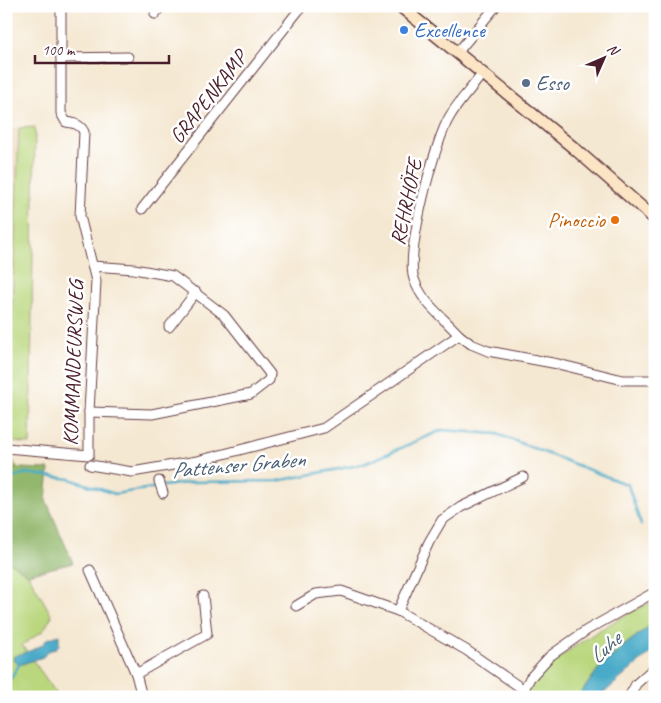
<svg xmlns="http://www.w3.org/2000/svg" width="661" height="703" font-family="Caveat,sans-serif">
<style>
.built{fill:#eed7bb}
.green{fill:#bad77e;stroke:#827b54}
.forest{fill:#93b86d;stroke:#6e6c4c}
.water{fill:#48abc8;stroke:#49657a}
.lines{fill:none;stroke-linecap:round;stroke-linejoin:round}
.stream{stroke:#48abc8;stroke-width:2.5}
.street-casing{stroke:#643d44;stroke-width:11}
.secondary-casing{stroke:#643d44;stroke-width:14}
.street{stroke:#fff;stroke-width:9}
.secondary{stroke:#fce5c4;stroke-width:11}
.shop-dot{fill:#3f7fe0;stroke:#fff;stroke-width:2}
.service-dot{fill:#5c6f8a;stroke:#fff;stroke-width:2}
.food-dot{fill:#e8710a;stroke:#fff;stroke-width:2}
.labels{text-anchor:middle;dominant-baseline:central;stroke-width:5;stroke-linejoin:round;paint-order:stroke}
.shop-label{font-size:21px;fill:#366cbe;stroke:#fff;text-anchor:start}
.service-label{font-size:21px;fill:#4e5e75;stroke:#fff;text-anchor:start}
.street-label{font-size:21px;fill:#4a1f2b;stroke:#fff}
.food-label{font-size:21px;fill:#c56008;stroke:#fff;text-anchor:end}
.water-label{font-size:22px;font-style:italic;fill:#495e72;stroke:#fff}
</style>
<rect width="100%" height="100%" fill="#fff"/>
<filter id="ink" filterUnits="userSpaceOnUse"><feTurbulence type="fractalNoise" baseFrequency=".02" numOctaves="2"/><feDisplacementMap in="SourceGraphic" scale="10" xChannelSelector="R" yChannelSelector="G"/><feConvolveMatrix kernelMatrix="1 2 1 2 8 2 1 2 1" color-interpolation-filters="sRGB"/></filter>
<filter id="wash" filterUnits="userSpaceOnUse"><feTurbulence type="fractalNoise" baseFrequency=".0096" numOctaves="4" result="noise"/><feDisplacementMap in="SourceGraphic" scale="20" xChannelSelector="R" yChannelSelector="G"/><feGaussianBlur stdDeviation="1.12" result="paint"/><feColorMatrix in="noise" values="0 0 0 0 0 0 0 0 0 0 0 0 0 0 0 0 0 1.4 0 .05"/><feComposite in="paint" operator="in"/></filter>
<g filter="url(#wash)">
<rect width="100%" height="100%" fill="#f5e8d2"/>
<path class="built" d="M 6,115 L 10,129 L 19,128 L 7,441 Z"/>
<g class="green">
<path d="M 35,127 L 30,444 L 7,441 L 19,128 Z"/>
<path d="M 6,456 L 11,458 L 24,477 L 28,574 L 52,616 L 43,631 L 22,645 L 59,697 L 6,697 Z"/>
<path d="M 655,600 L 655,622 L 626,644 L 599,668 L 578,697 L 520,697 L 530,678 L 537,682 C 558,651 620,617 655,600 Z"/>
</g>
<path class="forest" d="M 18,468 L 49,469 L 46,500 L 73,563 L 28,574 L 6,560 L 6,469 Z"/>
<g class="water">
<path d="M 655,622 L 655,649 L 599,697 L 578,697 L 599,668 L 626,644 Z"/>
<path d="M 59,635 L 59,645 L 55,649 L 48,651 L 43,657 L 19,665 L 13,660 L 14,656 L 35,649 L 43,644 L 47,639 Z"/>
</g>
<g class="lines">
<g class="stream">
<path d="M 6,480 L 26,473 L 70,479 L 115,494 L 158,487"/>
<path d="M 163,486 L 193,482 L 277,481 L 364,464 L 442,430 L 497,434 L 628,485 L 641,525"/>
<path d="M 6,686 L 19,665"/>
</g>
</g>
</g>
<g filter="url(#ink)">
<g class="lines">
<defs>
<g id="street">
<path d="M 155,14 L 161,6"/>
<path d="M 457,53 L 496,6"/>
<path d="M 61,58 L 128,57"/>
<path d="M 142,209 L 302,6"/>
<path d="M 169,327 L 196,292"/>
<path d="M 459,335 C 442,316 422,303 414,279 C 405,254 435,140 450,116 C 459,101 472,88 482,74"/>
<path d="M 89,412 L 152,414 L 251,394 L 269,380 L 270,374 L 224,315 L 173,276 L 134,269 L 92,266"/>
<path d="M 6,448 L 89,455 L 89,412 L 96,281 L 80,216 L 84,132 C 80,124 74,123 66,122 L 61,113 L 61,11 L 62,6"/>
<path d="M 90,465 L 132,472 L 197,461 L 324,428 L 459,335 L 471,344 L 488,351 L 558,364 L 623,380 L 654,380"/>
<path d="M 159,481 L 163,493"/>
<path d="M 90,570 L 136,674 L 142,697"/>
<path d="M 296,606 L 316,594 L 341,591 L 398,611 L 466,650 L 524,690"/>
<path d="M 398,611 L 429,542 L 442,520 L 461,507 L 523,477"/>
<path d="M 136,674 L 207,634 L 203,596"/>
<path d="M 520,697 L 530,678 L 550,656 L 587,630 L 655,592"/>
<path d="M 629,697 L 636,684 L 655,667"/>
</g>
<path id="secondary" d="M 400,6 L 574,148 L 655,219"/>
</defs>
<use href="#street" class="street-casing"/>
<use href="#secondary" class="secondary-casing"/>
<use href="#street" class="street"/>
<use href="#secondary" class="secondary"/>
</g>
</g>
<circle class="shop-dot" cx="404" cy="30" r="5"/>
<circle class="service-dot" cx="526" cy="83" r="5"/>
<circle class="food-dot" cx="615" cy="220" r="5"/>
<g class="labels">
<g class="shop-label">
<text x="414" y="30">Excellence</text>
</g>
<g class="service-label">
<text x="536" y="83">Esso</text>
</g>
<g class="street-label">
<text transform="translate(208 97) rotate(-52)">GRAPENKAMP</text>
<text transform="translate(406 202) rotate(-78)">REHRHÖFE</text>
<text transform="translate(73 363) rotate(-88)">KOMMANDEURSWEG</text>
</g>
<g class="food-label">
<text x="605" y="220">Pinoccio</text>
</g>
<g class="water-label">
<text transform="translate(238 465) rotate(-5)">Pattenser Graben</text>
<text transform="translate(605 648) rotate(-42)">Luhe</text>
</g>
</g>
<rect width="661" height="703" fill="none" stroke="#fff" stroke-width="25"/>
<g transform="translate(604 58) rotate(45)" stroke="#ffffff" stroke-width="4" paint-order="stroke">
<path d="M0-4L9 19L0 12L-9 19Z" fill="#4a1f2b"/>
<text y="-8" font-size="14" font-weight="bold" text-anchor="middle" fill="#4a1f2b">N</text>
</g>
<path d="M35 55v8h134v-8" fill="none" stroke="#4a1f2b" stroke-width="2.5"/>
<text x="42" y="55" font-size="15" fill="#4a1f2b" stroke="#ffffff" stroke-width="4" paint-order="stroke">100 m</text>
</svg>
